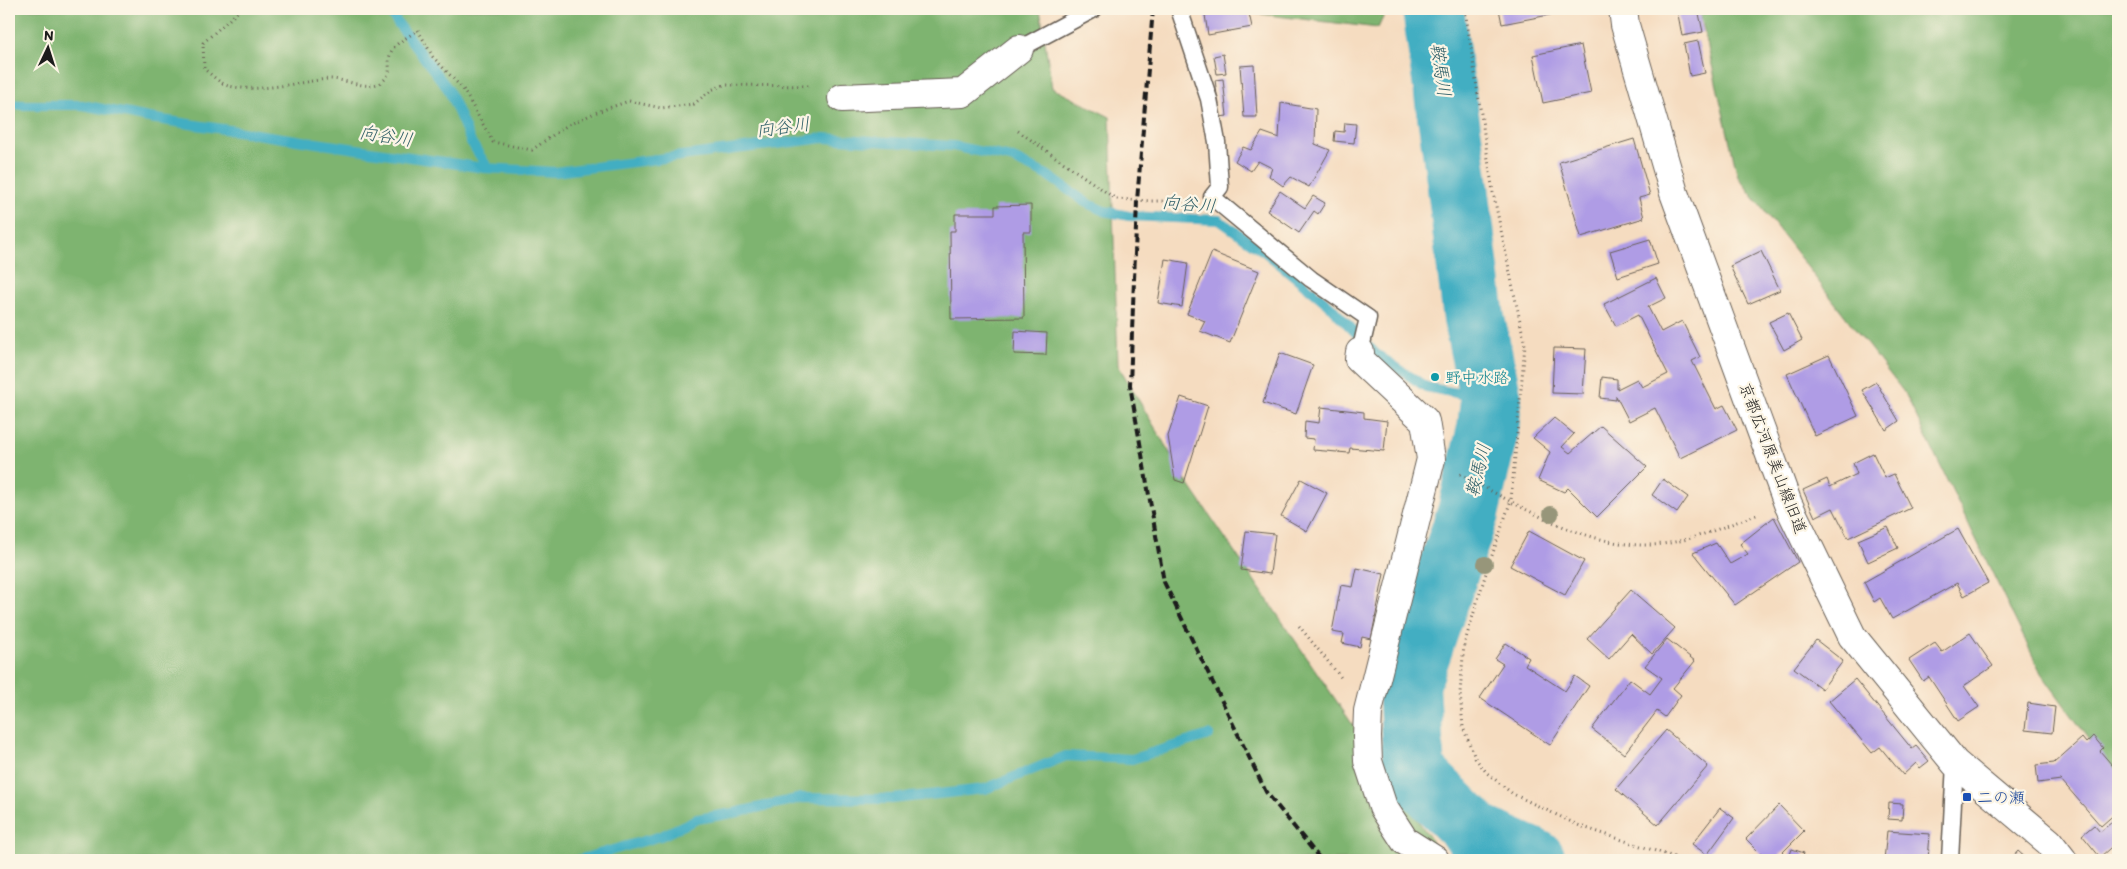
<svg xmlns="http://www.w3.org/2000/svg" width="2127" height="869" font-family="Itim,'Klee One',sans-serif">
<style>
.forest{fill:#7eb470;stroke:#4d6846}
.lines{fill:none;stroke-linecap:round;stroke-linejoin:round}
.stream{stroke:#43aec2;stroke-width:10}
.river{stroke:#43aec2;stroke-width:62}
.building{fill:#af9ce5}
.service-casing{stroke:#685f55;stroke-width:19}
.minor-casing{stroke:#685f55;stroke-width:30}
.path{stroke:#685f55;stroke-width:3;stroke-dasharray:1 4;stroke-linecap:butt}
.service{stroke:#fff;stroke-width:16}
.minor{stroke:#fff;stroke-width:28}
.rail{stroke:#1c1c1c;stroke-width:4;stroke-dasharray:8 4;stroke-linecap:butt}
.tree{fill:#97967a}
.culture-dot{fill:#0f9aa8;stroke:#fcf5e5;stroke-width:2}
.transit-dot{fill:#1a4fb4;stroke:#fcf5e5;stroke-width:2}
.labels{text-anchor:middle;dominant-baseline:central;stroke-width:4.5;stroke-linejoin:round;paint-order:stroke}
.culture-label{font-size:16px;fill:#0d838f;stroke:#fcf5e5;text-anchor:start}
.street-label{font-size:16px;fill:#1c1c1c;stroke:#fcf5e5}
.transit-label{font-size:16px;fill:#164399;stroke:#fcf5e5;text-anchor:start}
.water-label{font-size:18px;font-style:italic;fill:#2e5e67;stroke:#fcf5e5}
</style>
<rect width="100%" height="100%" fill="#fcf5e5"/>
<filter id="ink" filterUnits="userSpaceOnUse"><feTurbulence type="fractalNoise" baseFrequency=".02" numOctaves="2"/><feDisplacementMap in="SourceGraphic" scale="10" xChannelSelector="R" yChannelSelector="G"/><feConvolveMatrix kernelMatrix="1 2 1 2 8 2 1 2 1" color-interpolation-filters="sRGB"/></filter>
<filter id="wash" filterUnits="userSpaceOnUse"><feTurbulence type="fractalNoise" baseFrequency=".0096" numOctaves="4" result="noise"/><feDisplacementMap in="SourceGraphic" scale="20" xChannelSelector="R" yChannelSelector="G"/><feGaussianBlur stdDeviation="1.12" result="paint"/><feColorMatrix in="noise" values="0 0 0 0 0 0 0 0 0 0 0 0 0 0 0 0 0 1.4 0 .05"/><feComposite in="paint" operator="in"/></filter>
<g filter="url(#wash)">
<rect width="100%" height="100%" fill="#f5dcc0"/>
<g class="forest">
<path d="M 9,9 L 1040,9 L 1052,88 L 1110,117 L 1118,365 L 1187,482 L 1445,860 L 9,860 Z"/>
<path d="M 1247,9 L 1387,9 L 1378,28 L 1251,13 Z"/>
<path d="M 1699,9 L 2118,9 L 2118,779 L 2041,673 L 1906,395 L 1738,177 Z"/>
</g>
<g class="lines">
<g class="stream">
<path d="M 387,9 L 448,89 L 471,142 L 488,168"/>
<path d="M 9,104 L 22,105 L 82,105 L 149,118 L 484,168 L 555,172 L 824,138 L 953,146 L 1011,158 L 1047,175 L 1087,203 L 1104,211 L 1129,216 L 1219,220 L 1266,253 L 1329,305 L 1376,354 L 1426,387 L 1491,400"/>
<path d="M 578,860 L 661,836 L 697,819 L 734,813 L 801,798 L 892,799 L 985,789 L 1066,756 L 1132,759 L 1209,735"/>
</g>
<path class="river" d="M 1433,9 L 1457,179 L 1474,319 L 1491,400 L 1488,429 L 1468,513 L 1409,685 L 1414,772 L 1476,834 L 1535,860"/>
</g>
<g id="blocks">
<g class="building">
<path d="M 1248,9 L 1252,27 L 1208,35 L 1205,15 Z"/>
<path d="M 1499,9 L 1570,9 L 1570,11 L 1502,24 Z"/>
<path d="M 1677,9 L 1698,9 L 1703,32 L 1682,36 Z"/>
<path d="M 1698,41 L 1705,73 L 1690,76 L 1684,44 Z"/>
<path d="M 1581,45 L 1591,93 L 1543,103 L 1533,55 Z"/>
<path d="M 1223,54 L 1226,73 L 1217,74 L 1214,56 Z"/>
<path d="M 1254,65 L 1257,117 L 1244,117 L 1240,66 Z"/>
<path d="M 1223,79 L 1227,116 L 1220,117 L 1215,80 Z"/>
<path d="M 1281,103 L 1316,109 L 1315,144 L 1330,150 L 1309,187 L 1291,177 L 1283,186 L 1269,176 L 1272,168 L 1258,161 L 1251,171 L 1235,161 L 1243,147 L 1251,150 L 1262,132 L 1279,138 Z"/>
<path d="M 1345,123 L 1356,124 L 1354,143 L 1334,141 L 1335,131 L 1344,132 Z"/>
<path d="M 1634,139 L 1650,195 L 1639,198 L 1644,218 L 1581,237 L 1559,162 Z"/>
<path d="M 1280,191 L 1305,208 L 1313,196 L 1325,203 L 1318,214 L 1314,211 L 1299,233 L 1267,211 Z"/>
<path d="M 1031,205 L 1031,232 L 1023,232 L 1024,318 L 951,319 L 950,231 L 955,231 L 955,214 L 995,214 L 995,206 Z"/>
<path d="M 1650,239 L 1658,264 L 1618,277 L 1610,251 Z"/>
<path d="M 1761,251 L 1780,290 L 1748,304 L 1730,266 Z"/>
<path d="M 1212,252 L 1259,271 L 1230,343 L 1200,331 L 1205,321 L 1187,314 Z"/>
<path d="M 1165,259 L 1188,263 L 1182,307 L 1158,303 Z"/>
<path d="M 1656,278 L 1666,298 L 1648,307 L 1661,332 L 1682,321 L 1700,357 L 1692,361 L 1716,409 L 1724,405 L 1737,430 L 1680,458 L 1655,408 L 1629,421 L 1616,396 L 1616,400 L 1600,398 L 1602,377 L 1617,379 L 1617,389 L 1637,379 L 1642,387 L 1668,374 L 1638,315 L 1616,326 L 1604,304 Z"/>
<path d="M 1788,313 L 1802,340 L 1784,350 L 1769,322 Z"/>
<path d="M 1015,331 L 1047,333 L 1046,355 L 1014,354 Z"/>
<path d="M 1554,348 L 1586,349 L 1583,394 L 1552,393 Z"/>
<path d="M 1280,353 L 1313,365 L 1296,414 L 1263,403 Z"/>
<path d="M 1829,355 L 1858,416 L 1815,436 L 1787,374 Z"/>
<path d="M 1876,382 L 1899,421 L 1886,430 L 1862,390 Z"/>
<path d="M 1181,397 L 1208,406 L 1184,483 L 1175,480 L 1168,436 Z"/>
<path d="M 1321,407 L 1364,412 L 1364,418 L 1387,421 L 1384,451 L 1350,448 L 1349,453 L 1313,450 L 1314,439 L 1304,438 L 1305,421 L 1319,423 Z"/>
<path d="M 1554,418 L 1574,434 L 1562,447 L 1570,453 L 1601,426 L 1647,467 L 1597,517 L 1568,488 L 1564,492 L 1538,480 L 1550,452 L 1533,438 Z"/>
<path d="M 1873,453 L 1885,478 L 1894,474 L 1911,508 L 1848,538 L 1833,508 L 1815,517 L 1803,490 L 1827,479 L 1830,487 L 1857,474 L 1853,463 Z"/>
<path d="M 1301,479 L 1327,493 L 1307,531 L 1281,516 Z"/>
<path d="M 1663,479 L 1688,497 L 1677,513 L 1652,495 Z"/>
<path d="M 1774,517 L 1798,562 L 1735,605 L 1693,553 L 1716,543 L 1730,564 L 1748,554 L 1740,544 Z"/>
<path d="M 1888,527 L 1898,548 L 1868,562 L 1858,540 Z"/>
<path d="M 1958,529 L 1988,583 L 1964,596 L 1957,583 L 1892,619 L 1880,598 L 1874,602 L 1864,582 Z"/>
<path d="M 1246,531 L 1275,534 L 1270,574 L 1241,570 Z"/>
<path d="M 1529,531 L 1584,561 L 1565,595 L 1510,566 Z"/>
<path d="M 1357,568 L 1384,574 L 1371,639 L 1362,637 L 1360,647 L 1342,643 L 1344,634 L 1332,632 L 1341,585 L 1353,587 Z"/>
<path d="M 1631,590 L 1675,628 L 1652,654 L 1631,634 L 1609,659 L 1587,639 Z"/>
<path d="M 1970,633 L 1993,666 L 1964,686 L 1979,707 L 1958,721 L 1929,677 L 1923,681 L 1909,660 L 1935,643 L 1942,652 Z"/>
<path d="M 1667,639 L 1695,661 L 1673,688 L 1681,695 L 1665,717 L 1657,711 L 1624,754 L 1592,729 L 1630,679 L 1650,694 L 1662,678 L 1645,666 Z"/>
<path d="M 1816,640 L 1843,661 L 1822,689 L 1794,668 Z"/>
<path d="M 1506,643 L 1529,658 L 1525,665 L 1565,691 L 1575,676 L 1589,686 L 1550,745 L 1480,698 L 1503,664 L 1495,659 Z"/>
<path d="M 1855,679 L 1912,749 L 1916,746 L 1929,761 L 1920,768 L 1916,763 L 1903,775 L 1880,747 L 1872,753 L 1829,701 Z"/>
<path d="M 2028,703 L 2055,707 L 2052,733 L 2025,730 Z"/>
<path d="M 1666,730 L 1708,766 L 1658,825 L 1616,789 Z"/>
<path d="M 2093,736 L 2103,748 L 2100,751 L 2118,772 L 2118,811 L 2101,826 L 2061,780 L 2038,783 L 2036,765 L 2054,763 L 2082,738 L 2086,743 Z"/>
<path d="M 1889,803 L 1903,804 L 1902,820 L 1888,819 Z"/>
<path d="M 1779,805 L 1804,831 L 1775,860 L 1767,860 L 1746,839 Z"/>
<path d="M 1720,808 L 1734,818 L 1707,855 L 1692,844 Z"/>
<path d="M 2118,817 L 2118,841 L 2100,857 L 2082,835 L 2094,825 L 2100,832 Z"/>
<path d="M 1887,831 L 1930,834 L 1928,860 L 1884,860 Z"/>
<path d="M 1792,849 L 1804,853 L 1802,860 L 1788,860 Z"/>
<path d="M 2018,851 L 2028,860 L 2010,860 Z"/>
</g>
</g>
</g>
<g filter="url(#ink)">
<use href="#blocks" fill-opacity="0" stroke="#685f55" stroke-width="1"/>
<g class="lines">
<defs>
<g id="service">
<path d="M 1179,9 L 1209,99 L 1217,142 L 1220,187 L 1212,197 L 1311,279 L 1368,318 L 1360,352"/>
<path d="M 1019,49 L 1094,9"/>
<path d="M 1950,860 L 1955,763"/>
</g>
<g id="minor">
<path d="M 1623,9 L 1625,25 L 1674,193 L 1788,504 L 1852,636 L 1955,763 L 2049,842 L 2063,860"/>
<path d="M 842,98 L 963,93 L 1019,49"/>
<path d="M 1360,352 L 1359,359 L 1425,421 L 1431,459 L 1368,711 L 1367,737 L 1368,761 L 1383,807 L 1405,841 L 1435,860"/>
</g>
</defs>
<use href="#service" class="service-casing"/>
<use href="#minor" class="minor-casing"/>
<g class="path">
<path d="M 241,9 L 203,43 L 204,69 C 211,74 220,84 229,86 C 258,93 298,82 328,79 C 346,78 368,93 384,80 C 393,72 387,65 390,55 C 393,43 409,37 418,30 L 433,57 L 463,89 L 493,142 L 532,150 L 566,126 L 597,112 L 629,101 L 661,108 L 694,104 L 711,90 L 724,85 L 812,86"/>
<path d="M 1465,9 L 1493,192 L 1525,345 L 1511,500 L 1486,573 L 1464,645 L 1460,693 L 1463,727 L 1475,758 L 1487,773 L 1513,794 L 1580,826 L 1683,860"/>
<path d="M 1018,131 L 1116,199 L 1151,201 L 1186,201"/>
<path d="M 1460,474 C 1520,506 1598,556 1669,543 C 1700,538 1729,524 1759,514"/>
<path d="M 1299,626 L 1343,680"/>
</g>
<use href="#service" class="service"/>
<use href="#minor" class="minor"/>
<path class="rail" d="M 1153,9 L 1137,201 L 1130,385 L 1164,582 L 1266,792 L 1321,860"/>
</g>
<g class="tree">
<circle cx="1551" cy="514" r="8"/>
<circle cx="1485" cy="564" r="8"/>
</g>
</g>
<circle class="culture-dot" cx="1435" cy="377" r="5"/>
<rect class="transit-dot" x="1962" y="792" width="10" height="10" rx="2.5"/>
<g class="labels">
<g class="culture-label">
<text x="1445" y="377">野中水路</text>
</g>
<g class="street-label">
<text transform="translate(1773 458) rotate(69)">京都広河原美山線旧道</text>
</g>
<g class="transit-label">
<text x="1977" y="797">二の瀬</text>
</g>
<g class="water-label">
<text transform="translate(1441 70) rotate(82)">鞍馬川</text>
<text transform="translate(783 127) rotate(-7)">向谷川</text>
<text transform="translate(386 136) rotate(9)">向谷川</text>
<text transform="translate(1189 204) rotate(5)">向谷川</text>
<text transform="translate(1478 470) rotate(-76)">鞍馬川</text>
</g>
</g>
<rect width="2127" height="869" fill="none" stroke="#fcf5e5" stroke-width="30"/>
<g transform="translate(48 48) rotate(4)" stroke="#fcf5e5" stroke-width="4" paint-order="stroke">
<path d="M0-4L9 19L0 12L-9 19Z" fill="#1c1c1c"/>
<text y="-8" font-size="14" font-weight="bold" text-anchor="middle" fill="#1c1c1c">N</text>
</g>
</svg>
